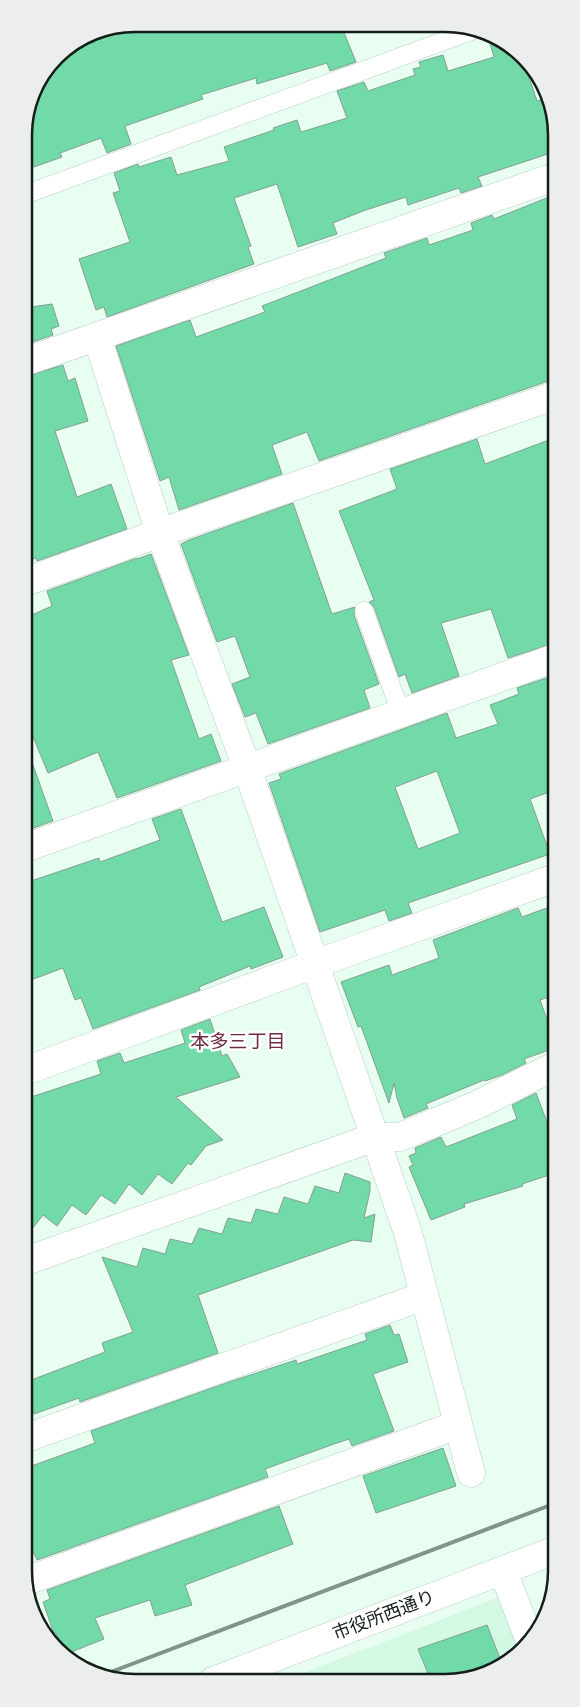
<svg xmlns="http://www.w3.org/2000/svg" width="580" height="1707" font-family="'Alegreya Sans','Noto Sans JP',sans-serif">
<style>
.built{fill:#d3f9e4}
.building{fill:#71daa8;stroke:#84a091;fill-rule:evenodd}
.lines{fill:none;stroke-linecap:round;stroke-linejoin:round}
.service-casing{stroke:#b4d1c2;stroke-width:19}
.minor-casing{stroke:#b4d1c2;stroke-width:29}
.tertiary-casing{stroke:#b4d1c2;stroke-width:29}
.service{stroke:#fff;stroke-width:18}
.minor{stroke:#fff;stroke-width:28}
.tertiary{stroke:#fff;stroke-width:28}
.rail{stroke:#829389;stroke-width:4}
.labels{text-anchor:middle;dominant-baseline:central;stroke-width:5;stroke-linejoin:round;paint-order:stroke}
.street-label{font-size:18px;fill:#141e19;stroke:#fff}
.neighbourhood-label{font-size:19px;fill:#6f2b43;stroke:#fff}
.rim{fill:none;stroke:#141e19;stroke-width:2.5}
</style>
<rect width="100%" height="100%" fill="#e7fef1"/>
<path class="built" d="M 502,1596 L 521,1650 L 467,1681 L 283,1681 Z"/>
<g class="building">
<path d="M 136,24 L 341,25 L 356,62 L 330,71 L 327,63 L 257,84 L 256,78 L 201,95 L 203,99 L 125,126 L 131,144 L 107,153 L 101,138 L 60,153 L 62,157 L 34,167 L 24,139 L 24,128 L 35,86 L 63,51 L 93,32 Z"/>
<path d="M 488,37 L 522,56 L 537,101 L 546,98 L 554,113 L 554,152 L 478,177 L 482,186 L 461,193 L 459,188 L 408,205 L 406,197 L 363,211 L 333,223 L 337,234 L 298,247 L 277,184 L 234,198 L 251,246 L 248,247 L 254,264 L 107,317 L 104,307 L 96,310 L 79,259 L 130,242 L 113,193 L 120,191 L 114,173 L 138,164 L 139,167 L 171,157 L 177,175 L 229,161 L 224,147 L 274,130 L 273,128 L 297,120 L 301,132 L 347,118 L 337,91 L 364,82 L 368,91 L 415,75 L 413,69 L 421,67 L 419,62 L 443,55 L 448,71 L 494,57 Z"/>
<path d="M 554,195 L 554,379 L 319,461 L 307,432 L 272,445 L 282,474 L 179,510 L 169,477 L 160,481 L 116,346 L 190,320 L 196,337 L 265,312 L 262,306 L 386,258 L 384,253 L 427,238 L 429,245 L 473,230 L 471,223 L 492,215 L 494,219 Z"/>
<path d="M 52,304 L 59,326 L 51,329 L 53,335 L 24,345 L 24,308 Z"/>
<path d="M 63,365 L 68,381 L 75,378 L 88,421 L 55,431 L 77,497 L 111,484 L 127,529 L 37,561 L 36,558 L 25,562 L 24,377 Z"/>
<path d="M 554,438 L 555,643 L 508,658 L 491,609 L 441,623 L 459,676 L 412,693 L 405,674 L 399,677 L 374,607 L 369,602 L 374,600 L 339,511 L 397,489 L 390,469 L 477,439 L 485,464 Z"/>
<path d="M 293,503 L 332,614 L 355,607 L 354,615 L 379,684 L 364,690 L 370,708 L 268,744 L 256,713 L 245,717 L 232,684 L 250,677 L 235,636 L 217,642 L 181,544 L 189,540 Z"/>
<path d="M 151,554 L 189,655 L 171,660 L 199,739 L 211,734 L 221,761 L 117,798 L 98,752 L 48,773 L 25,717 L 25,618 L 52,606 L 47,591 L 137,558 L 137,559 Z"/>
<path d="M 555,675 L 555,790 L 530,799 L 550,854 L 408,903 L 412,913 L 389,921 L 385,910 L 320,932 L 269,783 L 281,779 L 279,774 L 447,713 L 456,738 L 498,724 L 490,705 L 519,694 L 517,688 ZM 437,771 L 460,833 L 418,849 L 395,787 Z"/>
<path d="M 25,751 L 28,751 L 53,821 L 25,831 Z"/>
<path d="M 181,809 L 222,922 L 264,907 L 283,957 L 251,969 L 250,966 L 199,987 L 200,990 L 93,1029 L 81,998 L 75,1000 L 63,968 L 31,980 L 25,963 L 25,883 L 99,858 L 100,862 L 160,840 L 152,819 Z"/>
<path d="M 555,905 L 555,995 L 540,1000 L 555,1041 L 555,1048 L 524,1059 L 526,1063 L 502,1075 L 485,1081 L 484,1080 L 426,1104 L 428,1108 L 404,1118 L 397,1098 L 394,1083 L 389,1103 L 361,1026 L 358,1027 L 341,982 L 389,965 L 392,975 L 439,958 L 433,940 L 518,908 L 522,917 Z"/>
<path d="M 210,1019 L 222,1056 L 227,1054 L 240,1077 L 176,1097 L 223,1140 L 206,1146 L 191,1165 L 188,1163 L 172,1184 L 158,1174 L 142,1195 L 129,1184 L 115,1204 L 101,1195 L 86,1215 L 72,1205 L 57,1226 L 43,1215 L 25,1238 L 25,1099 L 101,1074 L 97,1061 L 120,1053 L 124,1063 L 185,1043 L 181,1030 Z"/>
<path d="M 536,1093 L 547,1122 L 555,1125 L 555,1131 L 552,1134 L 555,1142 L 555,1173 L 522,1184 L 523,1186 L 464,1204 L 465,1207 L 431,1220 L 409,1167 L 413,1165 L 409,1156 L 416,1153 L 415,1148 L 441,1137 L 446,1147 L 517,1119 L 512,1105 Z"/>
<path d="M 345,1173 L 370,1182 L 370,1191 L 364,1218 L 375,1214 L 371,1242 L 353,1240 L 198,1295 L 218,1353 L 80,1402 L 79,1398 L 34,1414 L 26,1389 L 26,1382 L 105,1352 L 102,1343 L 133,1332 L 102,1257 L 137,1267 L 143,1248 L 165,1254 L 170,1239 L 192,1244 L 199,1228 L 222,1234 L 228,1218 L 251,1223 L 256,1209 L 278,1214 L 284,1197 L 308,1204 L 315,1186 L 339,1193 Z"/>
<path d="M 390,1325 L 394,1335 L 399,1334 L 408,1362 L 373,1374 L 394,1431 L 352,1446 L 349,1439 L 334,1444 L 265,1469 L 268,1477 L 37,1560 L 34,1553 L 26,1556 L 26,1468 L 95,1443 L 91,1431 L 229,1382 L 296,1360 L 297,1364 L 367,1340 L 365,1334 Z"/>
<path d="M 443,1448 L 456,1486 L 376,1513 L 363,1476 Z"/>
<path d="M 279,1506 L 293,1544 L 185,1585 L 192,1605 L 155,1616 L 150,1600 L 95,1618 L 104,1639 L 64,1655 L 56,1633 L 54,1634 L 43,1602 L 50,1599 L 47,1590 Z"/>
<path d="M 487,1625 L 501,1661 L 467,1681 L 431,1681 L 418,1649 Z"/>
</g>
<g class="lines">
<defs>
<g id="service">
<path d="M 24,195 L 474,30"/>
<path d="M 364,611 L 401,713"/>
</g>
<g id="minor">
<path d="M 97,337 L 160,533 L 247,768 L 408,1233 L 471,1473"/>
<path d="M 24,362 L 554,177"/>
<path d="M 25,582 L 160,533 L 554,396"/>
<path d="M 25,848 L 555,658"/>
<path d="M 25,1071 L 315,964 L 555,878"/>
<path d="M 26,1261 L 375,1137 L 400,1137 L 477,1105 L 555,1066"/>
<path d="M 26,1438 L 424,1296"/>
<path d="M 503,1571 L 530,1641"/>
<path d="M 26,1581 L 457,1425"/>
</g>
<path id="tertiary" d="M 213,1681 L 556,1550"/>
</defs>
<use href="#service" class="service-casing"/>
<use href="#minor" class="minor-casing"/>
<use href="#tertiary" class="tertiary-casing"/>
<use href="#service" class="service"/>
<use href="#minor" class="minor"/>
<use href="#tertiary" class="tertiary"/>
<path class="rail" d="M 103,1675 L 556,1503"/>
</g>
<g class="labels">
<g class="street-label">
<text transform="translate(384 1616) rotate(-21)">市役所西通り</text>
</g>
<g class="neighbourhood-label">
<text x="238" y="1042">本多三丁目</text>
</g>
</g>
<path d="M0 0H580V1707H0ZM135 32H445A103 103 0 0 1 548 135V1571A103 103 0 0 1 445 1674H135A103 103 0 0 1 32 1571V135A103 103 0 0 1 135 32Z" fill="#eceded" fill-rule="evenodd"/>
<path class="rim" d="M135 32H445A103 103 0 0 1 548 135V1571A103 103 0 0 1 445 1674H135A103 103 0 0 1 32 1571V135A103 103 0 0 1 135 32Z"/>
</svg>
